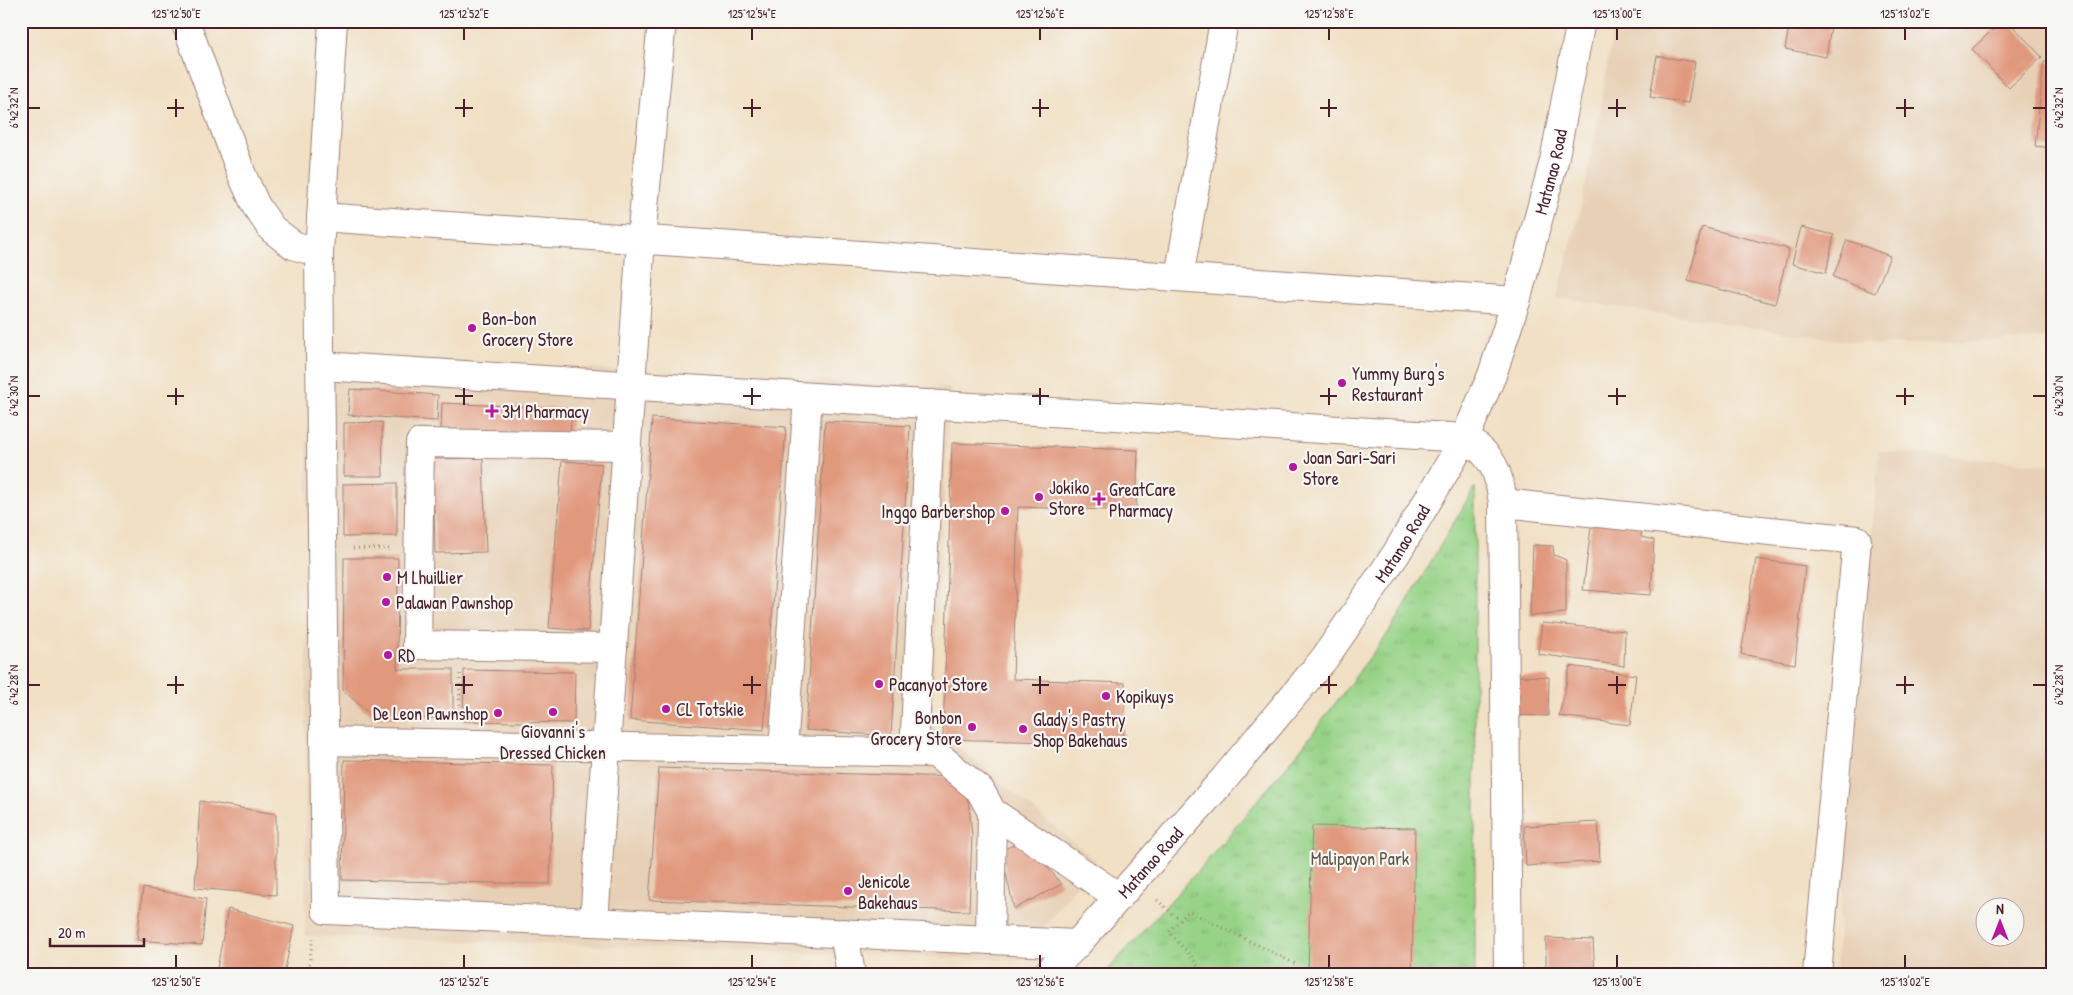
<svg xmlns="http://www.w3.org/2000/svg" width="2073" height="995" font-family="'Patrick Hand',sans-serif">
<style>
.built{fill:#e7d0b5;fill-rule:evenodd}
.park{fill:url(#park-tufts);stroke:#707959}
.building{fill:#e1997e}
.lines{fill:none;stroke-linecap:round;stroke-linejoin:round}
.minor-casing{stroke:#9e8078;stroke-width:30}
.major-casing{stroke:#9e8078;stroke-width:30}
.path{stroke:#9e8078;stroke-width:3;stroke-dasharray:1 4;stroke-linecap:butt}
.minor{stroke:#fff;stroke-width:28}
.major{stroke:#fff;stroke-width:28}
.ticks{fill:none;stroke:#4a1f2b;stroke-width:2}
.poi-dot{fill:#b5179e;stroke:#f6f6f2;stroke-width:2}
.labels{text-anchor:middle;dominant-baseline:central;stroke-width:4.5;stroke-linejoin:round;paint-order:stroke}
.street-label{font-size:18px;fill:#4a1f2b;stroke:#f6f6f2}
.poi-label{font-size:18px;fill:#4a1f2b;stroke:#f6f6f2;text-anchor:start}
.park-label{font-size:18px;fill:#615547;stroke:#f6f6f2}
.neatline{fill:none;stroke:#4a1f2b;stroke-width:2}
.ticks-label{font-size:12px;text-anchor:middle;fill:#4a1f2b}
</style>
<defs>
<pattern id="park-tufts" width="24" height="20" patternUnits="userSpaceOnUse" patternTransform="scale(1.25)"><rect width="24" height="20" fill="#97d387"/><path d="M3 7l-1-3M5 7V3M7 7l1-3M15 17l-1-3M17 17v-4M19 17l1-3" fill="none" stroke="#84b575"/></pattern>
</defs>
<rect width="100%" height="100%" fill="#f6f6f2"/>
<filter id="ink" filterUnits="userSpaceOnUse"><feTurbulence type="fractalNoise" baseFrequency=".02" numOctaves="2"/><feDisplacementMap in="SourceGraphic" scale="10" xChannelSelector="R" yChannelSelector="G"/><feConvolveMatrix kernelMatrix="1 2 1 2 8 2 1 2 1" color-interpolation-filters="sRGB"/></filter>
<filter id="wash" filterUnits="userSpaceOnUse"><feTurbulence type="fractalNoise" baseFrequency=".0096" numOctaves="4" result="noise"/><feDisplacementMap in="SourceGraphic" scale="20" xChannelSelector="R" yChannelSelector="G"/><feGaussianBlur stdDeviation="1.12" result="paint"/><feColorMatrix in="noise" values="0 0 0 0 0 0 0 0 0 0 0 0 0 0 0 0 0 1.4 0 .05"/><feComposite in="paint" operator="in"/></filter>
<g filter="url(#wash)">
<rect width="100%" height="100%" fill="#f1e0c4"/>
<g class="built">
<path d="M 1614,21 L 2052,21 L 2052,338 L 1873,345 L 1557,298 L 1580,211 L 1602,100 Z"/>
<path d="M 308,353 L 950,388 L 931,725 L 1096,861 L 1018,960 L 305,936 Z"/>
<path d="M 1879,451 L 2052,465 L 2052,974 L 1835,974 ZM 1986,908 L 2016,908 L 2016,938 L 1986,938 Z"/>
</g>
<path class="park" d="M 1475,487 L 1475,974 L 1104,974 L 1206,862 L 1301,749 L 1391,629 Z"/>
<g id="blocks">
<g class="building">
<path d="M 1790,21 L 1832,21 L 1826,57 L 1785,49 Z"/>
<path d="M 1894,21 L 1909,21 L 1899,29 Z"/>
<path d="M 2002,21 L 2008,21 L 2042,57 L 2009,88 L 1972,49 Z"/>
<path d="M 1657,56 L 1695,62 L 1688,103 L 1650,97 Z"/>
<path d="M 2044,62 L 2052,63 L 2052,148 L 2035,146 Z"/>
<path d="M 1702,227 L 1789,249 L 1775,304 L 1688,281 Z"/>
<path d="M 1801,227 L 1834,235 L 1826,273 L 1792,264 Z"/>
<path d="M 1847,240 L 1890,256 L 1875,293 L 1833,277 Z"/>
<path d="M 350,389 L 438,395 L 437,421 L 348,415 Z"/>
<path d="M 442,403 L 572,409 L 570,436 L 441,430 Z"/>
<path d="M 652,418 L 786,427 L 764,730 L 630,720 Z"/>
<path d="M 825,421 L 910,426 L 891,736 L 806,730 Z"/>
<path d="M 382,422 L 383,476 L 344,476 L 344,423 Z"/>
<path d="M 952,443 L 1138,450 L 1136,511 L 1018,507 L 1013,679 L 1125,683 L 1123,744 L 943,739 Z"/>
<path d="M 483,458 L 486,552 L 435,553 L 433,459 Z"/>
<path d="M 562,461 L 602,464 L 588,631 L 549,628 Z"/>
<path d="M 397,483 L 397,536 L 343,537 L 343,484 Z"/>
<path d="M 1592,520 L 1642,527 L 1641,537 L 1654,540 L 1651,595 L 1583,590 Z"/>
<path d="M 1533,545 L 1553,546 L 1554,555 L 1566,560 L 1566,613 L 1530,616 Z"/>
<path d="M 344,558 L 398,558 L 397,669 L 453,669 L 453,718 L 374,718 L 343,690 Z"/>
<path d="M 1756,559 L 1805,566 L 1795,664 L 1741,654 Z"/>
<path d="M 1542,623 L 1625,631 L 1624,666 L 1538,654 Z"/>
<path d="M 1570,666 L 1636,675 L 1630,725 L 1559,716 Z"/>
<path d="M 464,670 L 575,672 L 574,723 L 463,721 Z"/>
<path d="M 1518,676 L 1549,677 L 1548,716 L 1514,715 Z"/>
<path d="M 344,760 L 553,765 L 550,884 L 342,880 Z"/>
<path d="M 659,768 L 955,777 L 964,787 L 969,805 L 972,836 L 969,911 L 649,900 Z"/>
<path d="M 200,801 L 276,814 L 276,895 L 195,888 Z"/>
<path d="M 1598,822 L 1600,861 L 1526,866 L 1524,826 Z"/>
<path d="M 1312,826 L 1415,828 L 1412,974 L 1308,974 Z"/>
<path d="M 1023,840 L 1062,884 L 1014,909 L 1001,851 Z"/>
<path d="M 143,888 L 206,899 L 202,945 L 137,940 Z"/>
<path d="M 228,909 L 294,926 L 284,974 L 237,974 L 217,969 Z"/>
<path d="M 1546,938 L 1593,940 L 1595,974 L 1546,974 Z"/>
</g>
</g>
</g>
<g filter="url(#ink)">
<use href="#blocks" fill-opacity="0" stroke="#9e8078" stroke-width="1"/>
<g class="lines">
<defs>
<g id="minor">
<path d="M 185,21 L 242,175 L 256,206 L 272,229 L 293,245 L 319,253"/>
<path d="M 333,21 L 319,253 L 326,910 L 1077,944"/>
<path d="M 321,217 L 1516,301"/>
<path d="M 1179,277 L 1224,21"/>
<path d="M 321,366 L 1465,438 C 1493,455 1499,472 1503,503 L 1508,974"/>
<path d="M 1503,503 L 1857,540 L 1817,974"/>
<path d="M 613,648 L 417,645 L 420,443 L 627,446"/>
<path d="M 324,741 L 935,753 L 980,790 L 992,812 L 1119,897"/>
<path d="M 783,750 L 808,397"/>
<path d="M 914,752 L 931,404"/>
<path d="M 594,922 L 641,239 L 662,21"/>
<path d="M 844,933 L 851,974"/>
<path d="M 990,940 L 992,812"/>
</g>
<g id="major">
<path id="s1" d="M 1047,974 L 1077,944 L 1224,779 L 1324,659 L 1396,554 L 1465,438 L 1492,375 L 1516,301 L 1554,161 L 1581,21"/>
</g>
</defs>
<use href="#minor" class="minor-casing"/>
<use href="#major" class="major-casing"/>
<g class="path">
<path d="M 353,548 L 389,549"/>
<path d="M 459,715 L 460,674"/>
<path d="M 1157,900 L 1180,920"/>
<path d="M 308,974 L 312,943 L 315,936"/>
<path d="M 1203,974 L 1191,956 L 1169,932 L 1189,911 L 1296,964"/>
</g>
<use href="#minor" class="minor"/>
<use href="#major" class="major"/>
</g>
</g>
<path class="ticks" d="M 176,28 L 176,40M 464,28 L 464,40M 752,28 L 752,40M 1040,28 L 1040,40M 1329,28 L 1329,40M 1617,28 L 1617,40M 1905,28 L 1905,40M 176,99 L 176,117M 464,99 L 464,117M 752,99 L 752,117M 1040,99 L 1040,117M 1329,99 L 1329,117M 1617,99 L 1617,117M 1905,99 L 1905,117M 28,108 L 40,108M 167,108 L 184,108M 455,108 L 473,108M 743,108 L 761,108M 1032,108 L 1049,108M 1320,108 L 1337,108M 1608,108 L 1626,108M 1896,108 L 1914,108M 2033,108 L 2046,108M 176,388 L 176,405M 464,388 L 464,405M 752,388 L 752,405M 1040,388 L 1040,405M 1329,388 L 1329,405M 1617,388 L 1617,405M 1905,388 L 1905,405M 28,396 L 40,396M 167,396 L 184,396M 455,396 L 473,396M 743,396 L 761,396M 1032,396 L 1049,396M 1320,396 L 1337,396M 1608,396 L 1626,396M 1896,396 L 1914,396M 2033,396 L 2046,396M 176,676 L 176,694M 464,676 L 464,694M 752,676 L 752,694M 1040,676 L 1040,694M 1329,676 L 1329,694M 1617,676 L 1617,694M 1905,676 L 1905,694M 28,685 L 40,685M 167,685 L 184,685M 455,685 L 473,685M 743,685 L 761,685M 1032,685 L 1049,685M 1320,685 L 1337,685M 1608,685 L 1626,685M 1896,685 L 1914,685M 2033,685 L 2046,685M 176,955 L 176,968M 464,955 L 464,968M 752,955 L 752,968M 1040,955 L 1040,968M 1329,955 L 1329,968M 1617,955 L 1617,968M 1905,955 L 1905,968"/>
<g class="poi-dot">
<circle cx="472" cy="328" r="5"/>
<circle cx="1342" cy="383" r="5"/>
<path d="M489.5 403.5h5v5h5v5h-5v5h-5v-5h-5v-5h5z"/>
<circle cx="1293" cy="467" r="5"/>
<circle cx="1039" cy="497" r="5"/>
<path d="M1096.5 491.5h5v5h5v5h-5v5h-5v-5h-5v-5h5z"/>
<circle cx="1005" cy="511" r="5"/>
<circle cx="387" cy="577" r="5"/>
<circle cx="386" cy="602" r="5"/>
<circle cx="388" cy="655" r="5"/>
<circle cx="879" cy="684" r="5"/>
<circle cx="1106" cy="696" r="5"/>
<circle cx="666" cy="709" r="5"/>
<circle cx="553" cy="712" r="5"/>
<circle cx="498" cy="713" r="5"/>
<circle cx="972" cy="727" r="5"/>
<circle cx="1023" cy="729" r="5"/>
<circle cx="848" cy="891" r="5"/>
</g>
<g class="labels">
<g class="street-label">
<text stroke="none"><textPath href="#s1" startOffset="962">Matanao Road</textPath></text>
<text stroke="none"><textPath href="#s1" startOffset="559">Matanao Road</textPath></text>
<text stroke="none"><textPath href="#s1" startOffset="152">Matanao Road</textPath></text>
</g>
<g class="poi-label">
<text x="482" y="318">Bon-bon<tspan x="482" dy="21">Grocery Store</tspan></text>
<text x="1352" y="373">Yummy Burg's<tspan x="1352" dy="21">Restaurant</tspan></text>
<text x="502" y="411">3M Pharmacy</text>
<text x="1303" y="457">Joan Sari-Sari<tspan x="1303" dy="21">Store</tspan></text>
<text x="1049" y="487">Jokiko<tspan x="1049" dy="21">Store</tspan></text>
<text x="1109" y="489">GreatCare<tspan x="1109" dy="21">Pharmacy</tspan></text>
<text x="995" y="511" text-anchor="end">Inggo Barbershop</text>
<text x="397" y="577">M Lhuillier</text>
<text x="396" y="602">Palawan Pawnshop</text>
<text x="398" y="655">RD</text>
<text x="889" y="684">Pacanyot Store</text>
<text x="1116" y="696">Kopikuys</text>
<text x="676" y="709">CL Totskie</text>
<text x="488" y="713" text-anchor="end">De Leon Pawnshop</text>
<text x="962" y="717" text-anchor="end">Bonbon<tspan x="962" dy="21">Grocery Store</tspan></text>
<text x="1033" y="719">Glady's Pastry<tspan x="1033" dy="21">Shop Bakehaus</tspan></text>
<text x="553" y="731" text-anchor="middle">Giovanni's<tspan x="553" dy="21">Dressed Chicken</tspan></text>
<text x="858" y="881">Jenicole<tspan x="858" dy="21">Bakehaus</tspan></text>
</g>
<g class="park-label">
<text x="1360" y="858">Malipayon Park</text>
</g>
</g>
<rect width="2073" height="995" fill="none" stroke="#f6f6f2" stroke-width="55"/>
<g transform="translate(2000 922)"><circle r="24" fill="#f6f6f2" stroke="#b1a0a2"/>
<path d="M0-4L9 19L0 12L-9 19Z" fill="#b5179e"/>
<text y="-8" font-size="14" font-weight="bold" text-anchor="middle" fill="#4a1f2b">N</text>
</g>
<path d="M50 938v8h94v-8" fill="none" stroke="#4a1f2b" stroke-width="2.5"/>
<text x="58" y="938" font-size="15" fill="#4a1f2b" stroke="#f6f6f2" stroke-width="4" paint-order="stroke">20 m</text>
<rect x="28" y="28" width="2018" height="940" class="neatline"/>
<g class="ticks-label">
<text x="176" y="18">125°12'50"E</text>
<text x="464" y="18">125°12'52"E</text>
<text x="752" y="18">125°12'54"E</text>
<text x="1040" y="18">125°12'56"E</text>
<text x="1329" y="18">125°12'58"E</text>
<text x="1617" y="18">125°13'00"E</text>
<text x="1905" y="18">125°13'02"E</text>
<text transform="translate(14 108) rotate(-90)" y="4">6°42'32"N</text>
<text transform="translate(2059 108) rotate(-90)" y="4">6°42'32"N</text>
<text transform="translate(14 396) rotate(-90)" y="4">6°42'30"N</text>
<text transform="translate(2059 396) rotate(-90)" y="4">6°42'30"N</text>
<text transform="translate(14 685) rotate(-90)" y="4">6°42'28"N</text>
<text transform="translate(2059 685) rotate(-90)" y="4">6°42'28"N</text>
<text x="176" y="986">125°12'50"E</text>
<text x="464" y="986">125°12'52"E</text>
<text x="752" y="986">125°12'54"E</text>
<text x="1040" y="986">125°12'56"E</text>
<text x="1329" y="986">125°12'58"E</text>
<text x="1617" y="986">125°13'00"E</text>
<text x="1905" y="986">125°13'02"E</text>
</g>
</svg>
